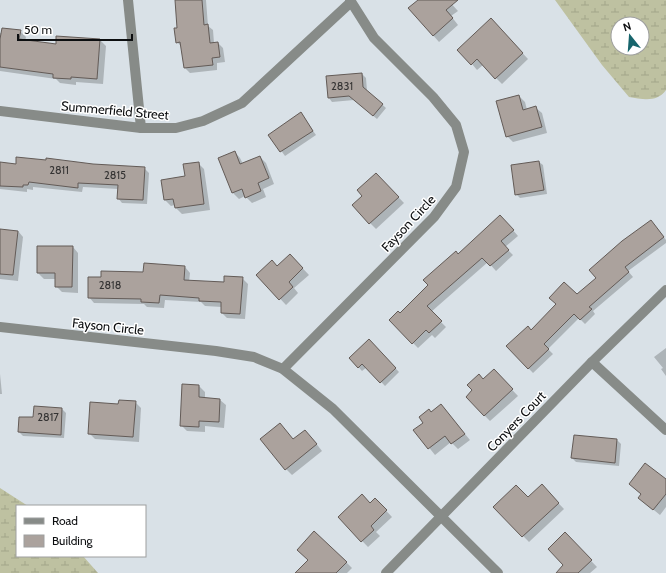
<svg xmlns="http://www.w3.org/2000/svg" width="666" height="573" font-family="Cabin,sans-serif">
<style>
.wetland{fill:url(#wetland-marsh);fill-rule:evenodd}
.shadow{fill:#0003}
.building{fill:#aba29d;stroke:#635b57}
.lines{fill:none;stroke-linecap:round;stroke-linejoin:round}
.minor{stroke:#878b88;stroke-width:10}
.labels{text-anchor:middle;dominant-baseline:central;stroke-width:3;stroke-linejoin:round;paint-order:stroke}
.number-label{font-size:11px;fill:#343333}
.street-label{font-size:13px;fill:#0c0e10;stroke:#fff}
</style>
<defs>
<pattern id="wetland-marsh" width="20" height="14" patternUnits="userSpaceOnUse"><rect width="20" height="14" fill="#bec1a1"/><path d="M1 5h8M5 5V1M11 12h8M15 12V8" fill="none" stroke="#a2a58a"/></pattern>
</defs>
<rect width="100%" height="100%" fill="#d9e1e7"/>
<g class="wetland">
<path d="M 555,0 L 666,0 L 666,90 C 657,103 642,99 629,97 L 602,65 ZM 618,24 L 642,24 L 642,48 L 618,48 Z"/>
<path d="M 0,488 L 28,506 L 17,506 L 17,556 L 83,556 L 98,573 L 0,573 Z"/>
</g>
<g class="shadow">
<path d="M 176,0 L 206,0 L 208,26 L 213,30 L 214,43 L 218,43 L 223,48 L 225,62 L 217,63 L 217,70 L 190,73 L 185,68 L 182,47 L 177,42 L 178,29 Z"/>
<path d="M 419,0 L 448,0 L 458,11 L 451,16 L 458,25 L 439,42 L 409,8 Z"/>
<path d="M 491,19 L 528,59 L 502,84 L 483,65 L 477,70 L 472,64 Z"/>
<path d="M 20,31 L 26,37 L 25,41 L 57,45 L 57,37 L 100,40 L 106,46 L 103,84 L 76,82 L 76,85 L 60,83 L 56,79 L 0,71 L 0,33 Z"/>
<path d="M 362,74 L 366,78 L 367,91 L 386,108 L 377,119 L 354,100 L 332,102 L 329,98 Z"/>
<path d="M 519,96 L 525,102 L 527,110 L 536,108 L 542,113 L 547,133 L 513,142 L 507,136 Z"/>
<path d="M 304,118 L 316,135 L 285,156 L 270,135 Z"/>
<path d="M 235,152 L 240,158 L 243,164 L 260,157 L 266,163 L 274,184 L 263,189 L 266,197 L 252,203 L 245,196 L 239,199 L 233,193 L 219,158 Z"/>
<path d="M 539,162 L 543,165 L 547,194 L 520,198 L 516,194 Z"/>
<path d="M 0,163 L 17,165 L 92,165 L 144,168 L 149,173 L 147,204 L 122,203 L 118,198 L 118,189 L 83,187 L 82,192 L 33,187 L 33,190 L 27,189 L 27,192 L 0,189 Z"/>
<path d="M 198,163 L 204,169 L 210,210 L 182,214 L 176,208 L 175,205 L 171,206 L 165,200 L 162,181 L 186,177 Z"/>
<path d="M 382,180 L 404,203 L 376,229 L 370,223 Z"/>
<path d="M 505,221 L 518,236 L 505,247 L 513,255 L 496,271 L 488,262 L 431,312 L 446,327 L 435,338 L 432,335 L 418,348 L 390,320 L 400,314 L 458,255 Z"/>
<path d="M 651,221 L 666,240 L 666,243 L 628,271 L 633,277 L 593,311 L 595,314 L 585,324 L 579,318 L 548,349 L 553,354 L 533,373 L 507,346 L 531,331 L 577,296 L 598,278 Z"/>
<path d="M 0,230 L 18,231 L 23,237 L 18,281 L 0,279 Z"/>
<path d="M 73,247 L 78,253 L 78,293 L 62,292 L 56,286 L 56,279 L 44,279 L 38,273 Z"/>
<path d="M 290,255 L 309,275 L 294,288 L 298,293 L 286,305 L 258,275 L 277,267 Z"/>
<path d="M 185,267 L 190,273 L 189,282 L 224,284 L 242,278 L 248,284 L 245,319 L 227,318 L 222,313 L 222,307 L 205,306 L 201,302 L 165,300 L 164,308 L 147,307 L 144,304 L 94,303 L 89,297 L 102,278 L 144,273 Z"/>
<path d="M 369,340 L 399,372 L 385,386 L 367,367 L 362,371 L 350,358 Z"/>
<path d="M 666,348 L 666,376 L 661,369 L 663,368 L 654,357 Z"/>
<path d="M 0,374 L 2,394 L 0,394 Z"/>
<path d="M 499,376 L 518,396 L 490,421 L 484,415 L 483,380 Z"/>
<path d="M 199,386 L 205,392 L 205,399 L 220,400 L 226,405 L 224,428 L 205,426 L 205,432 L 187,431 L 181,425 Z"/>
<path d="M 135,402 L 141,408 L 139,442 L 95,439 L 89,433 L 119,405 Z"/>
<path d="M 441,405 L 470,440 L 458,449 L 451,442 L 435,455 L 415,430 L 424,423 L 431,413 Z"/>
<path d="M 35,408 L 62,409 L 66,413 L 64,438 L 23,436 L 19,432 L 34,419 Z"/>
<path d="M 575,436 L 617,440 L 621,444 L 619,466 L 576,462 L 572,458 Z"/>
<path d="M 311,437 L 322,451 L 292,475 L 286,469 L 294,440 Z"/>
<path d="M 666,480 L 666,507 L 660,515 L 639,498 L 642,495 L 630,484 Z"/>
<path d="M 542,486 L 564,509 L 529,542 L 495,507 L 528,499 Z"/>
<path d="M 375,499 L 392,517 L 376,532 L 380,536 L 368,547 L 339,517 L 370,504 Z"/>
<path d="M 565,534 L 597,567 L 590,573 L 558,573 L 565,565 Z"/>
<path d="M 346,562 L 352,568 L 347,573 L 297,573 Z"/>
</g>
<g class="building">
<path d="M 175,0 L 202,0 L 204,25 L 208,24 L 210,43 L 218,42 L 220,57 L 212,58 L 213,65 L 184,68 L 180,42 L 176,43 L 174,28 L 177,28 Z"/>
<path d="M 418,0 L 458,0 L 446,10 L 453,18 L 433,36 L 408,8 Z"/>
<path d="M 491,18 L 523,53 L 495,79 L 477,59 L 471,65 L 457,50 Z"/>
<path d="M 2,28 L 21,30 L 19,39 L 56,44 L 56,36 L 100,39 L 97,79 L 71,77 L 71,79 L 53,78 L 53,74 L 0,67 L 0,39 Z"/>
<path d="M 362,73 L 363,87 L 383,104 L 373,116 L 349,96 L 328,98 L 326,76 Z"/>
<path d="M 519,95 L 523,110 L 536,106 L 542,127 L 506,137 L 496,101 Z"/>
<path d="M 301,112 L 313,131 L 280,152 L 268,135 Z"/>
<path d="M 235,151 L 240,164 L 260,156 L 269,178 L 258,183 L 261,191 L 245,198 L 242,189 L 232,193 L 218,158 Z"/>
<path d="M 16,157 L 46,160 L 46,158 L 93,164 L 145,167 L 143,200 L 117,199 L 118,185 L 78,183 L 78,188 L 29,182 L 28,185 L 23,185 L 23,187 L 0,186 L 0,162 L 16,164 Z"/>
<path d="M 539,161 L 544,190 L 515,195 L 511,165 Z"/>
<path d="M 199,162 L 204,204 L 175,208 L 173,199 L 164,200 L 161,180 L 185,176 L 183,164 Z"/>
<path d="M 376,173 L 399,197 L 369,224 L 352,205 L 362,196 L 357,190 Z"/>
<path d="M 500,215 L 514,230 L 501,241 L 509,250 L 490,266 L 482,258 L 427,306 L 442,321 L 429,333 L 426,330 L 412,344 L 389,320 L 398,311 L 400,313 L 428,285 L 423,280 L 456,251 L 458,254 Z"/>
<path d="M 651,220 L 664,237 L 625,267 L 629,272 L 589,307 L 592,309 L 580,320 L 574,314 L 544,344 L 549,349 L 528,369 L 506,346 L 528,326 L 531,330 L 556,304 L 549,298 L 564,282 L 577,294 L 596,278 L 589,270 L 622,241 Z"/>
<path d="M 0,229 L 18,231 L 13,275 L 0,274 Z"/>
<path d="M 37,246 L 73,246 L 72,287 L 55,287 L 55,273 L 37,273 Z"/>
<path d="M 290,254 L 303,268 L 289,282 L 293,287 L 279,300 L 256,275 L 272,260 L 277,266 Z"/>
<path d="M 144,263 L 185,266 L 184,280 L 224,282 L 224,276 L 243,277 L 240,314 L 221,313 L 221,302 L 199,301 L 199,298 L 160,295 L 159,303 L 141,302 L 141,299 L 88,298 L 88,277 L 101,277 L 101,271 L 143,272 Z"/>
<path d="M 369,339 L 396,368 L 380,383 L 362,364 L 358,368 L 349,358 Z"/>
<path d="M 494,369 L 513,389 L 484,416 L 466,397 L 472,390 L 467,385 L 479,374 L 483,379 Z"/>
<path d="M 182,384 L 199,385 L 199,397 L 220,399 L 219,422 L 199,421 L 199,427 L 180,426 Z"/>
<path d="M 119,400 L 136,401 L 133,437 L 88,434 L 90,402 L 118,404 Z"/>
<path d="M 441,404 L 465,434 L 451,444 L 445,436 L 428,449 L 413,430 L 423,423 L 419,417 L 429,409 L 431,412 Z"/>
<path d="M 34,406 L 62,408 L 61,435 L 18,432 L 19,417 L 33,417 Z"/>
<path d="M 280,423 L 293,439 L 305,430 L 317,444 L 285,470 L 260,439 Z"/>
<path d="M 574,435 L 617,439 L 615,463 L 571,458 Z"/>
<path d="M 645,463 L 666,479 L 666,494 L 653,510 L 638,498 L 641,494 L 629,484 Z"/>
<path d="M 542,484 L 559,503 L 522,537 L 493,507 L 516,485 L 528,497 Z"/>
<path d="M 362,494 L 370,503 L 375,498 L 387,510 L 371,526 L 374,530 L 361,542 L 338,517 Z"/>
<path d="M 314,531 L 347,562 L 336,573 L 295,573 L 308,560 L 297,550 Z"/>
<path d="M 565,532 L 592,560 L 578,573 L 556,573 L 563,565 L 548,549 Z"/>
</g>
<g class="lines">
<g class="minor">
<path d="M 128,0 L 141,128"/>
<path d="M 0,111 L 141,128 L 176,128 L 203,121 L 242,103 L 351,2"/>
<path d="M 0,327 L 216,351 L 254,357 L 283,369 L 333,409 L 498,573"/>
<path d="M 592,362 L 666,430"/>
<path d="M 283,369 L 434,217 L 456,187 L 464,152 L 456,125 L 433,97 L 374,38 L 350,0"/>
<path d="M 386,573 L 592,362 L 666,290"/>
</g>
</g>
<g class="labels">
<g class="number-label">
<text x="342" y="86">2831</text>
<text x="59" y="170">2811</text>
<text x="115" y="175">2815</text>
<text x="110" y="285">2818</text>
<text x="48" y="417">2817</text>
</g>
<g class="street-label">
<text transform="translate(115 110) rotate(5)">Summerfield Street</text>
<text transform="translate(408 223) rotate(-47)">Fayson Circle</text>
<text transform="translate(108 326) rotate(6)">Fayson Circle</text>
<text transform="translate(516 421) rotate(-46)">Conyers Court</text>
</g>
</g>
<rect x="16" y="505" width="130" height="52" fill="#ffffff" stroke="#9e9f9f"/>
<rect x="24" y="518" width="20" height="6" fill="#878b88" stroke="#9e9f9f"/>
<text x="52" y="525" font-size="12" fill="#0c0e10">Road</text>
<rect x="24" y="535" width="20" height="12" fill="#aba29d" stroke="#9e9f9f"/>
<text x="52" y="545" font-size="12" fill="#0c0e10">Building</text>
<g transform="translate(630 36) rotate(343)"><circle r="19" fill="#ffffff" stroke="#9e9f9f"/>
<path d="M0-3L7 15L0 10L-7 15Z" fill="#17656c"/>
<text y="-6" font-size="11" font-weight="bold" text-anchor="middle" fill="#0c0e10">N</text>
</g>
<path d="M18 34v6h114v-6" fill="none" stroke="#0c0e10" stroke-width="2"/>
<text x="24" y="34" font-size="12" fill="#0c0e10" stroke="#ffffff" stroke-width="3" paint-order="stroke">50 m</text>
</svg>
